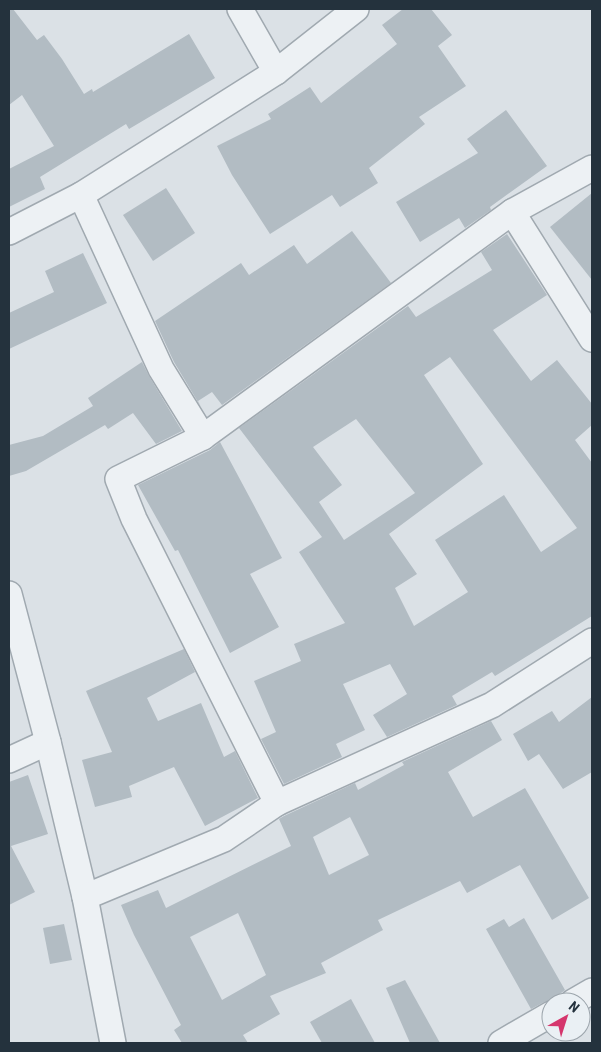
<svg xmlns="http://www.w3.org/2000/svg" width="601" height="1052" font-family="'Roboto Condensed',sans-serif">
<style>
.building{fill:#b2bcc3;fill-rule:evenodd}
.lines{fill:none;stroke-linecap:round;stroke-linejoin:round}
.street-casing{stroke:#a0a9b0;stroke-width:28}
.street{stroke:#edf1f4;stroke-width:25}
</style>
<rect width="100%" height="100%" fill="#dbe1e6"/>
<g class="building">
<path d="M 9,9 L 13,9 L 37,40 L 44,35 L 62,59 L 84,94 L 92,89 L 93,92 L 189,34 L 215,78 L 129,129 L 126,124 L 40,177 L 45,189 L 9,207 L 9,169 L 54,146 L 22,95 L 9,105 Z"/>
<path d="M 403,9 L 431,9 L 452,35 L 438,46 L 466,86 L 419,117 L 425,124 L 369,168 L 378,183 L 340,207 L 332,195 L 270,234 L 232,175 L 217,146 L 271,119 L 268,114 L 310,87 L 321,103 L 397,44 L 382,25 Z"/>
<path d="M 506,110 L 547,166 L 490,207 L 491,210 L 465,228 L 459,218 L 420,242 L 396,202 L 478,153 L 467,139 Z"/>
<path d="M 166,188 L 195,233 L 153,261 L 123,215 Z"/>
<path d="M 592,193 L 592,280 L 550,227 Z"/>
<path d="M 352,231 L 391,283 L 222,405 L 212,392 L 198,401 L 201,407 L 174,362 L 155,321 L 241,263 L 249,275 L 294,245 L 307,264 Z"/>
<path d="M 507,234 L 547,295 L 493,330 L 531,381 L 557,360 L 592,404 L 592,425 L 575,440 L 592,463 L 592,616 L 495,676 L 492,672 L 452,696 L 457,705 L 387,737 L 373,715 L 407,694 L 390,664 L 343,684 L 365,730 L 336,744 L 342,757 L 284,784 L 261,739 L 276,732 L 254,681 L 301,661 L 294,644 L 345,623 L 299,552 L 322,537 L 239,428 L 408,306 L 416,317 L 492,270 L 481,252 ZM 450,357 L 577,528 L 541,552 L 504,495 L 435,540 L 468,592 L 414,626 L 395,588 L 417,574 L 389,534 L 483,464 L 424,375 ZM 356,419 L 415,493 L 344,540 L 319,502 L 342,485 L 313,447 Z"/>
<path d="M 83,253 L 107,303 L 9,349 L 9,313 L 54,292 L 45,271 Z"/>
<path d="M 142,362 L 149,376 L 182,431 L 156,444 L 133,413 L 108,429 L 105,425 L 26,471 L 9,476 L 9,445 L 43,436 L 93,406 L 88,398 Z"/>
<path d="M 220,442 L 282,558 L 250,574 L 279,627 L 230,653 L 178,550 L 175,551 L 138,485 L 210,450 Z"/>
<path d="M 184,649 L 195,672 L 147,698 L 158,721 L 201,703 L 224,757 L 235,751 L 258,798 L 205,826 L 174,767 L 129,786 L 132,797 L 95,807 L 82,760 L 112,752 L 86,691 Z"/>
<path d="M 592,697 L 592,772 L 563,789 L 539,754 L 528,761 L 513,734 L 552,711 L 559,722 Z"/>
<path d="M 491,721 L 502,740 L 448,772 L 473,817 L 525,788 L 589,898 L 552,920 L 520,865 L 467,893 L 460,881 L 378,920 L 383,930 L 321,963 L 326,973 L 270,996 L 280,1014 L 243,1035 L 248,1043 L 182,1043 L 174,1030 L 181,1025 L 134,935 L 121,905 L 158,890 L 166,908 L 291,846 L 279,819 L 284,816 L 355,783 L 358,790 L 404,765 L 402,762 ZM 350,817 L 369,855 L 329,875 L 313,837 ZM 238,913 L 266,975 L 222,1000 L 190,937 Z"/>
<path d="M 28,775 L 48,834 L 11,846 L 35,892 L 9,905 L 9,782 Z"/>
<path d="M 524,918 L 565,990 L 552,1000 L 544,1002 L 531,1009 L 486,929 L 504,919 L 509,927 Z"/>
<path d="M 64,924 L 72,960 L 50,964 L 43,928 Z"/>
<path d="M 405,980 L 440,1043 L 410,1043 L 386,988 Z"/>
<path d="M 351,999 L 375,1043 L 322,1043 L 310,1022 Z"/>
</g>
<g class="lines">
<defs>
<g id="street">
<path d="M 240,9 L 276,72"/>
<path d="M 81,195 L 161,369 L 203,437"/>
<path d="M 512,212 L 592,339"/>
<path d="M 9,232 L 81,195 L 276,72 L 356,9"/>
<path d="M 9,594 L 48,742 L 85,897 L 113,1043"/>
<path d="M 9,760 L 48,742"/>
<path d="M 277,803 L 134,519 L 118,479 L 203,437 L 512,212 L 592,168"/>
<path d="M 85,897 L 224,839 L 277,803 L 492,705 L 592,641"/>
<path d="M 573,1002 L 592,991"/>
<path d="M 501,1043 L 551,1014"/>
</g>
</defs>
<use href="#street" class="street-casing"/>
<use href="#street" class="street"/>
</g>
<rect width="601" height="1052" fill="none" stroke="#24323d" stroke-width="20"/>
<g transform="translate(566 1017) rotate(39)"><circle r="24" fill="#eaf0f4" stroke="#9ba4ab"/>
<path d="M0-4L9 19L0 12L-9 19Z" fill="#d5366d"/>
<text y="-8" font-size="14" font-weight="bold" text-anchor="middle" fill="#24323d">N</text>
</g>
</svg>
